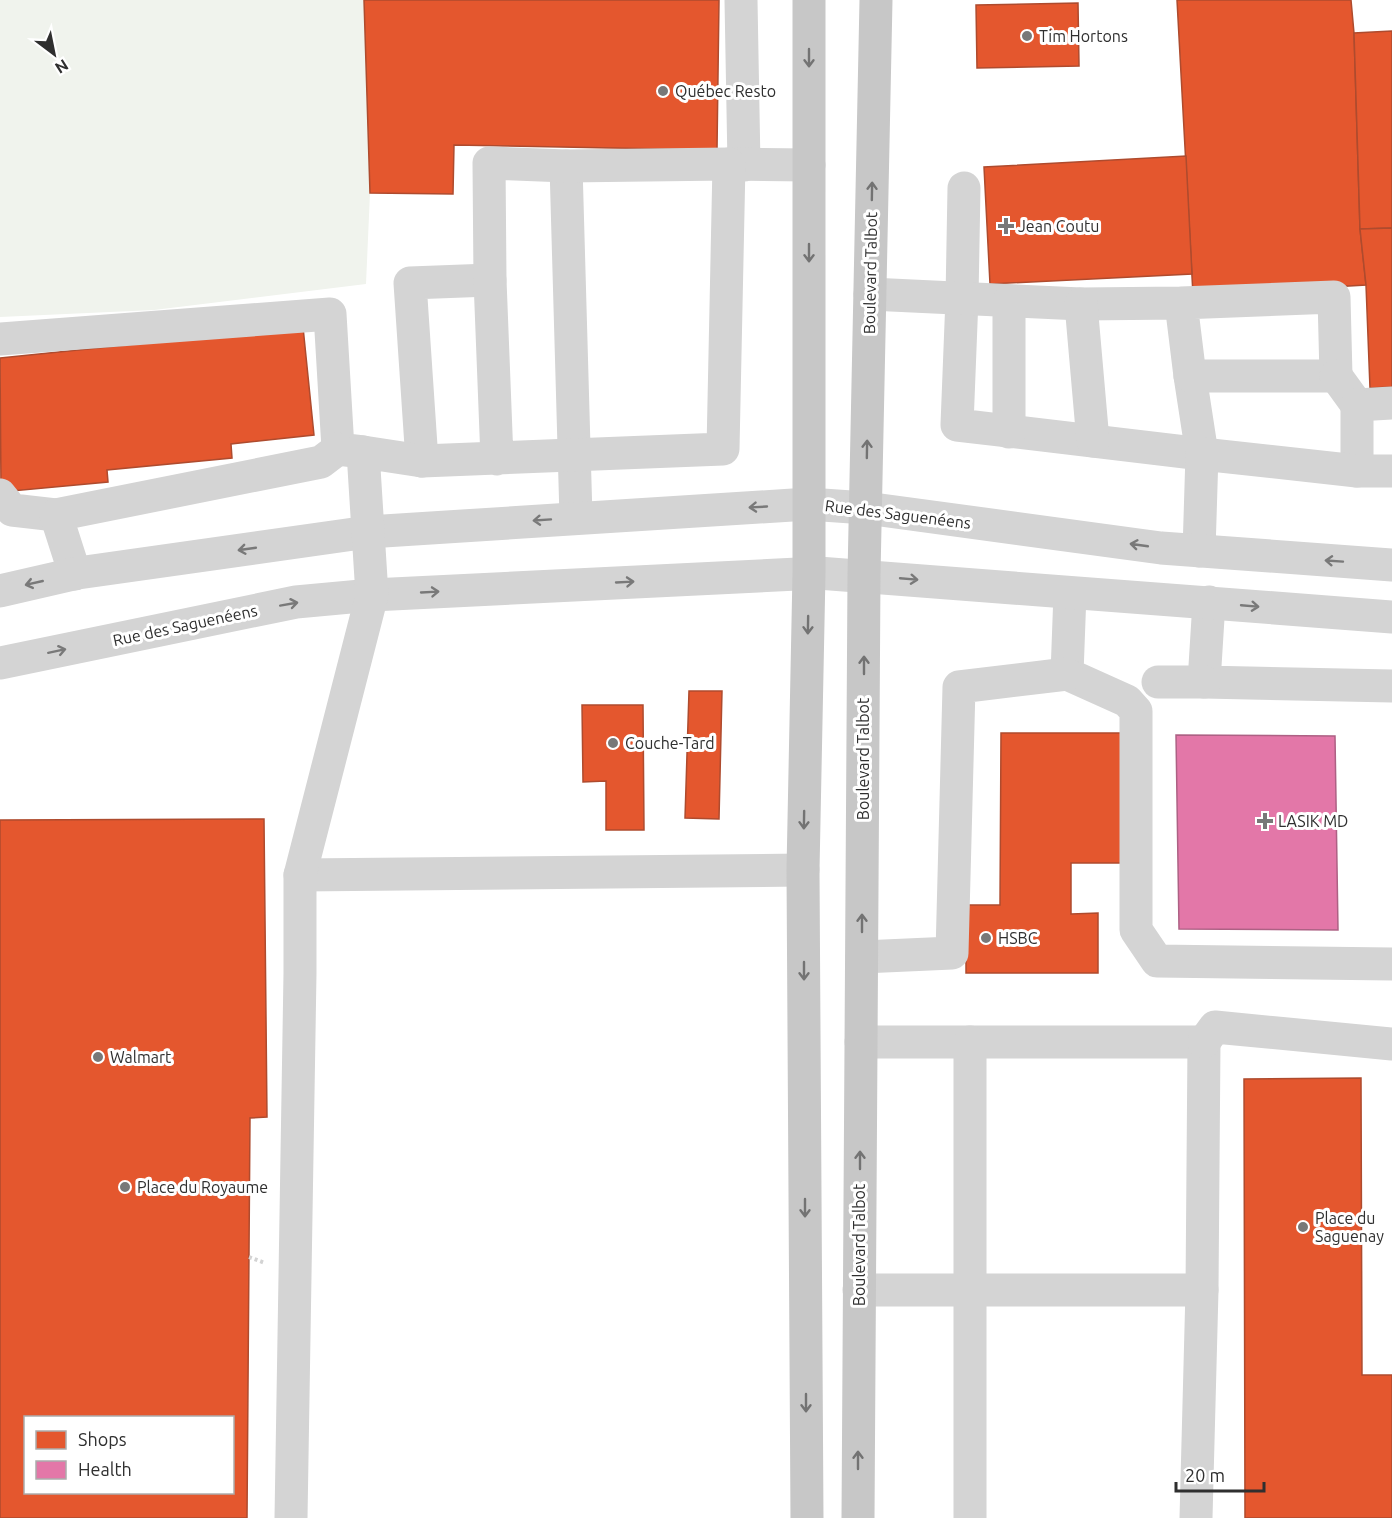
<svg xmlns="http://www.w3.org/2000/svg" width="1392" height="1518" font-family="Ubuntu,sans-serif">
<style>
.green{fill:#f0f3ed}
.shops{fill:#e4572e;stroke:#ae4b2e;stroke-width:1.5;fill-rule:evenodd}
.health{fill:#e377a8;stroke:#ad6184;stroke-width:1.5}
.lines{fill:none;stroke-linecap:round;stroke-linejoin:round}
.path{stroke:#d3d3d3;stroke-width:4;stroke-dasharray:3 3;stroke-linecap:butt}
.minor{stroke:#d4d4d4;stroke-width:33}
.major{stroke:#c7c7c7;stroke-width:33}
.oneway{stroke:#737373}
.oneway2{stroke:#797979}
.poi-dot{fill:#787878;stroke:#fff;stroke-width:2}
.labels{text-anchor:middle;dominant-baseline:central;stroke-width:6;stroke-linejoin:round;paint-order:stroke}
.poi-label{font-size:16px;fill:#2f2f2f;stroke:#fff;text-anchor:start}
.street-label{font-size:16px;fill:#2f2f2f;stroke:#fff}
</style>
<rect width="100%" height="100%" fill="#fff"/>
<path class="green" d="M 0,0 L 364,0 L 370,193 L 366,284 L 154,310 L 0,317 Z"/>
<g class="shops">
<path d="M 364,0 L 719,0 L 717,150 L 454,145 L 453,194 L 370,193 Z"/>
<path d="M 1177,0 L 1351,0 L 1354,33 L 1360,229 L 1366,285 L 1193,295 Z"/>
<path d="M 1078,3 L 1079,66 L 977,68 L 976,5 Z"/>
<path d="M 1392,31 L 1392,228 L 1360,229 L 1354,33 Z"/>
<path d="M 1186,156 L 1192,274 L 990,284 L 984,167 Z"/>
<path d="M 1392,228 L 1392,387 L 1370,388 L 1366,285 L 1360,229 Z"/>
<path d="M 303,327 L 314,435 L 231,444 L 232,458 L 107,470 L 108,482 L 1,492 L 0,358 Z"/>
<path d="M 689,691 L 722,691 L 719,819 L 685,818 Z"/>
<path d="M 582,705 L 643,705 L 644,830 L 606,830 L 606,781 L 583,782 Z"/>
<path d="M 1001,733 L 1122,733 L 1122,863 L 1071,863 L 1071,914 L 1098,913 L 1098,973 L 966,973 L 966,905 L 1000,905 Z"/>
<path d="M 264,819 L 267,1117 L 250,1118 L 247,1518 L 0,1518 L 0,820 ZM 26,1418 L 232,1418 L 232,1492 L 26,1492 Z"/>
<path d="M 1361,1078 L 1362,1375 L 1392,1375 L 1392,1518 L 1245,1518 L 1244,1079 Z"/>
</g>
<path class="health" d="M 1176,735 L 1335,736 L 1338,930 L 1179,929 Z"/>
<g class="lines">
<path class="path" d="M 249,1257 L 265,1263"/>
<g class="minor">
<path d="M 741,0 L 744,165"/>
<path d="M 729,164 L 809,165"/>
<path d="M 566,166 L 576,517"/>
<path d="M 964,188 L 962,298 L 957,425 L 1202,454 L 1190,376"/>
<path d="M 870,294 L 1081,304 L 1181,303 L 1190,376 L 1336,376 L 1334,297 L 1181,303"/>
<path d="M 1009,301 L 1009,432"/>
<path d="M 1081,304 L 1093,441"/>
<path d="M 0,339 L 330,314 L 338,449 L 363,452"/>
<path d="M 1336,376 L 1357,405 L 1392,403"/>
<path d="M 1357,405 L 1357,471"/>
<path d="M 422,461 L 410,283 L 490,280"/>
<path d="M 0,495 L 12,510 L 56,515"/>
<path d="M 1199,551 L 1202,454 L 1357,471 L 1392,471"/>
<path d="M 75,574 L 56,515 L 321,462 L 338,449"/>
<path d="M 0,591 L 78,573 L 368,532 L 808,504 L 866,508 L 1161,548 L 1392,565"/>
<path d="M 1070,593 L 1067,674 L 1127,701 L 1136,711 L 1136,930 L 1157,961 L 1392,964"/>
<path d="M 1209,602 L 1204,682 L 1392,686"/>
<path d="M 0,663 L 296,602 L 372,595 L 818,573 L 1392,617"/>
<path d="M 1158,682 L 1204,682"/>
<path d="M 300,875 L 803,870"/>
<path d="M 862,957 L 952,953 L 959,687 L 1067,674"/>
<path d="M 861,1042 L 1204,1042 L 1202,1290"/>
<path d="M 1204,1042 L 1215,1027 L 1392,1044"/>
<path d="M 859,1290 L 1202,1290 L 1196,1518"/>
<path d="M 291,1518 L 300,973 L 300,875 L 372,595 L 363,452 L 422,461 L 723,449 L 729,164 L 566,166 L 489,163 L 490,280 L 497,459"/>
<path d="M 970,1518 L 970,1042"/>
</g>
<g class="major">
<path d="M 807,1518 L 803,870 L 809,573 L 809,0"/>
<path d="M 858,1518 L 864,575 L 876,0"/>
</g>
</g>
<defs><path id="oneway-shaft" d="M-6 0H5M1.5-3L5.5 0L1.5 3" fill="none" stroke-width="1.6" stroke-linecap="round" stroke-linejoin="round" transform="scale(1.5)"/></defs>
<g class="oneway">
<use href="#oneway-shaft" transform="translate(809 58) rotate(90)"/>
<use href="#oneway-shaft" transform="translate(872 191) rotate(-89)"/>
<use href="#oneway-shaft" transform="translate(809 253) rotate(90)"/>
<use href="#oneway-shaft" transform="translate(867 449) rotate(-89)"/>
<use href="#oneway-shaft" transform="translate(808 625) rotate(91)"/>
<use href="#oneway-shaft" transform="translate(864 665) rotate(-90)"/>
<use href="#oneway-shaft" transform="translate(804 820) rotate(91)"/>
<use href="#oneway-shaft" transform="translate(862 923) rotate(-90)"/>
<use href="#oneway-shaft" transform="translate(804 971) rotate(90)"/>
<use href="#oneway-shaft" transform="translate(860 1160) rotate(-90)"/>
<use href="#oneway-shaft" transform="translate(805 1208) rotate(90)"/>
<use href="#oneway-shaft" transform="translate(806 1403) rotate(90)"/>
<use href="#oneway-shaft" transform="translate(858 1460) rotate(-90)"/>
</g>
<g class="oneway2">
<use href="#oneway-shaft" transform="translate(758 507) rotate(177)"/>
<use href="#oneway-shaft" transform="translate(542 520) rotate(176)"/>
<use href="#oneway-shaft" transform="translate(1139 545) rotate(-172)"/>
<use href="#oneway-shaft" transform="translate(247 549) rotate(172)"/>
<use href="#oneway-shaft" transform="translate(1334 561) rotate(-176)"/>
<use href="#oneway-shaft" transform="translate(909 579) rotate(5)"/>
<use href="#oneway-shaft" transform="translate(625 582) rotate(-3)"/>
<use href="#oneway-shaft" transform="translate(34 583) rotate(167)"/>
<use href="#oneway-shaft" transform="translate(430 592) rotate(-3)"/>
<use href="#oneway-shaft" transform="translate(289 604) rotate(-10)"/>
<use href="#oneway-shaft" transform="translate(1250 606) rotate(5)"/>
<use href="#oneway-shaft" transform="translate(57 651) rotate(-12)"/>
</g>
<g class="poi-dot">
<circle cx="1027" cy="36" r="6"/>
<circle cx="663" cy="91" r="6"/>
<path d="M1003 217h6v6h6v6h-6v6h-6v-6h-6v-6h6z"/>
<circle cx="613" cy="743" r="6"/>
<path d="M1262 812h6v6h6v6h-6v6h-6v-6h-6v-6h6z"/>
<circle cx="986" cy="938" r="6"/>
<circle cx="98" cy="1057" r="6"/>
<circle cx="125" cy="1187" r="6"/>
<circle cx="1303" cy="1227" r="6"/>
</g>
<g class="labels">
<g class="poi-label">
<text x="1039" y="36">Tim Hortons</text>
<text x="675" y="91">Québec Resto</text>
<text x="1018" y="226">Jean Coutu</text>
<text x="625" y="743">Couche-Tard</text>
<text x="1278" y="821">LASIK MD</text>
<text x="998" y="938">HSBC</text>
<text x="110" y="1057">Walmart</text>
<text x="137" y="1187">Place du Royaume</text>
<text x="1315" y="1218">Place du<tspan x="1315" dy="18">Saguenay</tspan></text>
</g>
<g class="street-label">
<text transform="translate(870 273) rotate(-89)">Boulevard Talbot</text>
<text transform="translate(898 514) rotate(7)">Rue des Saguenéens</text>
<text transform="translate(185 625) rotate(-12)">Rue des Saguenéens</text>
<text transform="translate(863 759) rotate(-90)">Boulevard Talbot</text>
<text transform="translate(859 1245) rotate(-90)">Boulevard Talbot</text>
</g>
</g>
<rect x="24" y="1416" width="210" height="78" fill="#ffffff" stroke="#acacac" stroke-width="1.5"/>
<rect x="36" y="1431" width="30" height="18" fill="#e4572e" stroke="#acacac" stroke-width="1.5"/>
<text x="78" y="1446" font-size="18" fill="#2f2f2f">Shops</text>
<rect x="36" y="1461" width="30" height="18" fill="#e377a8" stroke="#acacac" stroke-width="1.5"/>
<text x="78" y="1476" font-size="18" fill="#2f2f2f">Health</text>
<g transform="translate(54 54) rotate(148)" stroke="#ffffff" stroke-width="4.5" paint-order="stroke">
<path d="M0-4.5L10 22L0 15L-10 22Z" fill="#2f2f2f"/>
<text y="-9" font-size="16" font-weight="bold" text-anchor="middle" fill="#2f2f2f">N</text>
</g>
<path d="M1176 1482v9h88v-9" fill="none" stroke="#2f2f2f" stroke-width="3"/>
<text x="1185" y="1482" font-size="18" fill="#2f2f2f" stroke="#ffffff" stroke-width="4.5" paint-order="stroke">20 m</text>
</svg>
